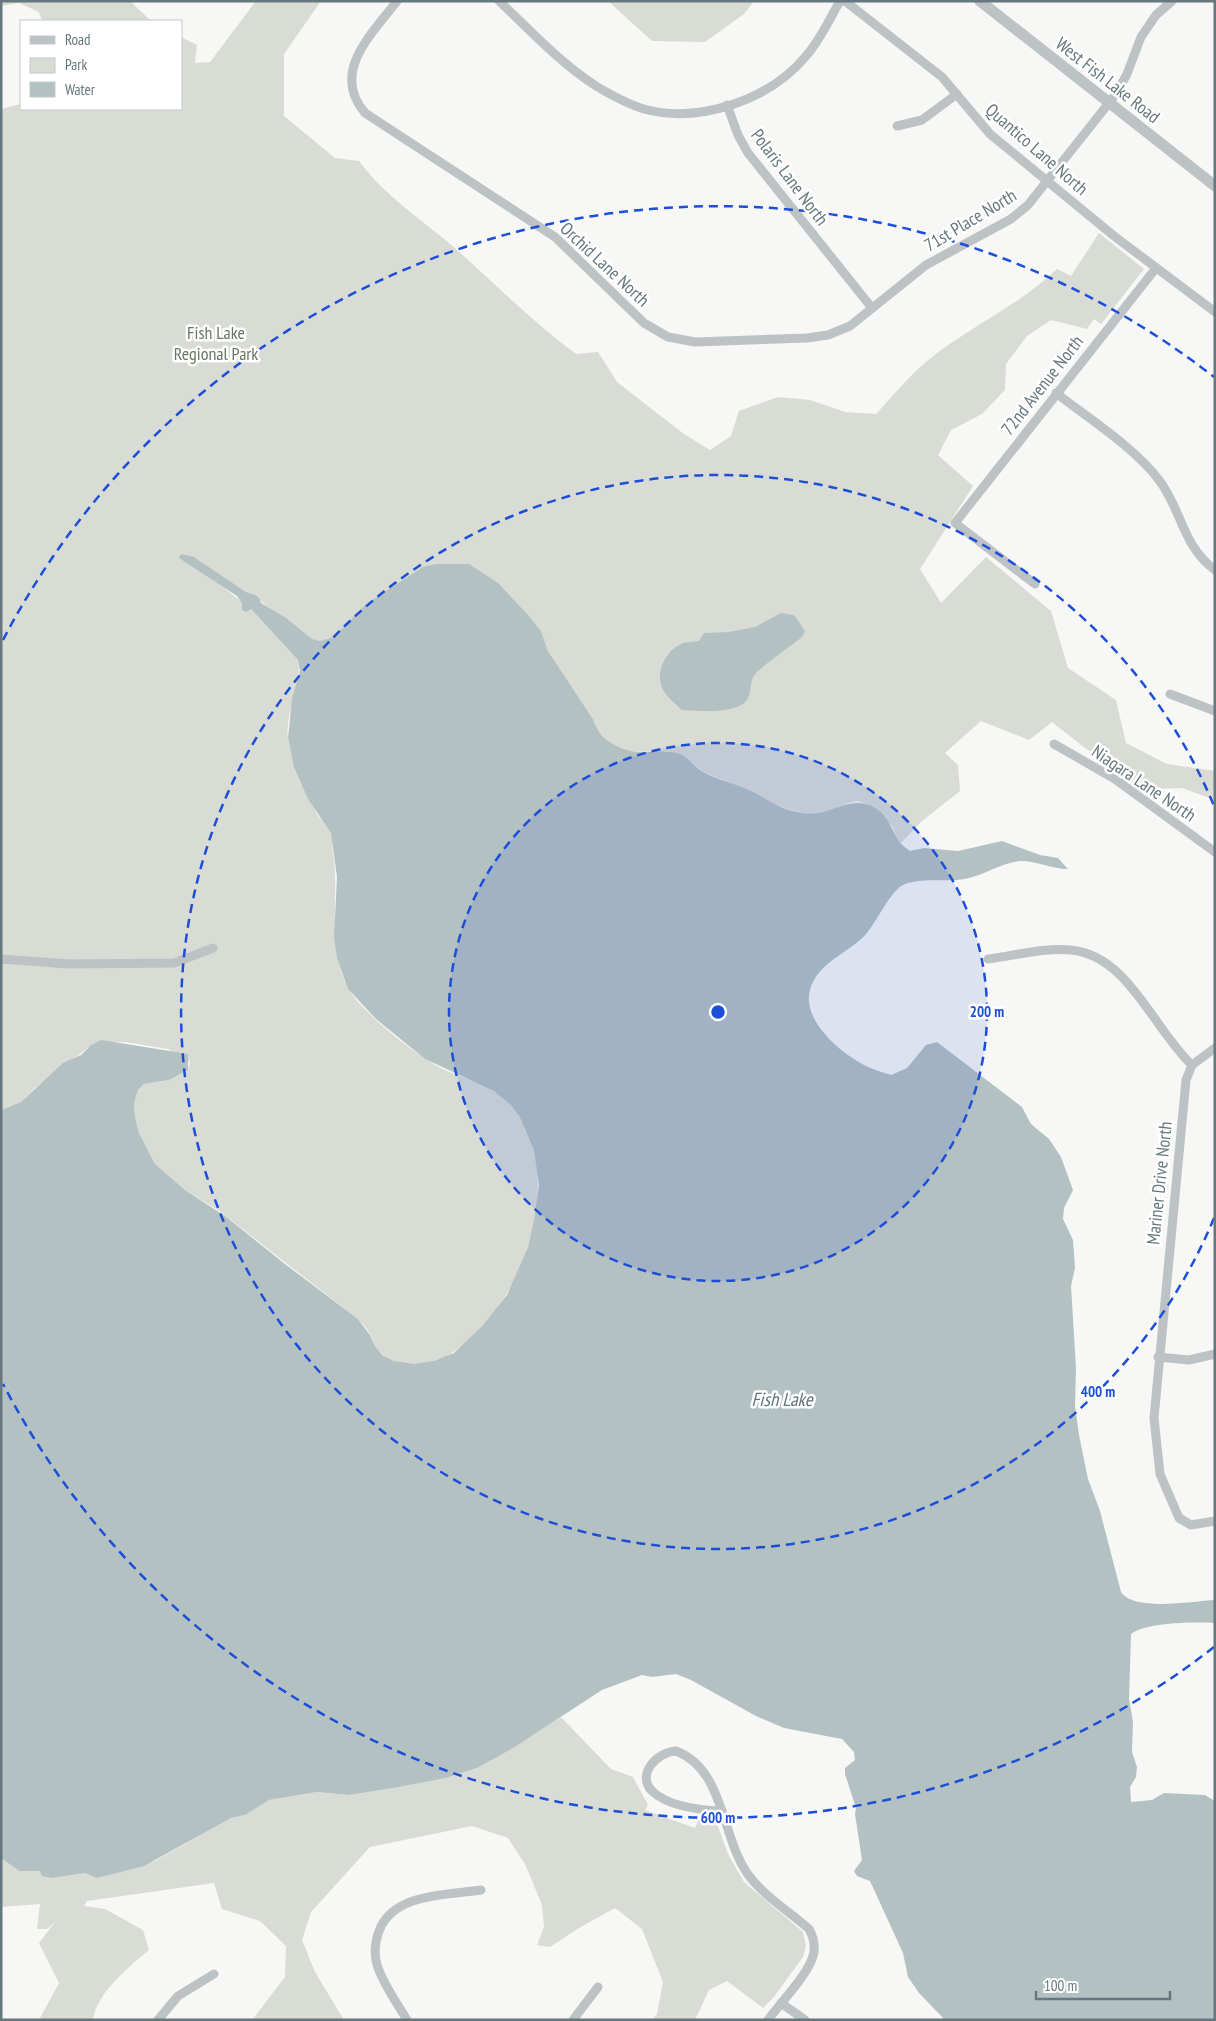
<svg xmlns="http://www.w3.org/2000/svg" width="1216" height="2021" font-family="'PT Sans Narrow',sans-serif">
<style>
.green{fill:#d8dcd5}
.water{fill:#b3c1c3}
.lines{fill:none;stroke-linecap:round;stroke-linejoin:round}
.minor{stroke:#bdc2c4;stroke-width:9}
.tertiary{stroke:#bdc2c4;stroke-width:11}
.ring{fill:none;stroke:#1d4ed8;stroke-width:2.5;stroke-dasharray:9 6}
.labels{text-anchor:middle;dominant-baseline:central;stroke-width:5;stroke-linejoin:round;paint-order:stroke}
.street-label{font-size:18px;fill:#66777d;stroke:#fff}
.park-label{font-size:18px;fill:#6a7664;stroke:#fff}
.water-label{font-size:19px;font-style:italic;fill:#607678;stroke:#fff}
.centre{fill:#1d4ed8;stroke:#fff;stroke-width:2.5}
.ring-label{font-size:15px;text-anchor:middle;font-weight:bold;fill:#1d4ed8;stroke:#fff;stroke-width:5;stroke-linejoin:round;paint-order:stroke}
</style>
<rect width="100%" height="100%" fill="#f7f7f5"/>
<g class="green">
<path d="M 1,1 L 130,1 L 151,21 L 42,21 L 39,12 L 19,3 L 1,6 Z"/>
<path d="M 256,1 L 321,1 L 284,54 L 284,116 L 335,158 L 359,161 C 387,198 420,218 455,248 C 495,284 533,322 576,354 L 598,352 L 617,382 L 684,434 L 710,450 L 731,436 L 739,411 L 778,397 L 810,400 L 845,412 L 876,414 C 892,397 908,377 926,362 C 968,327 1019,306 1057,269 L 1071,276 L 1099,233 L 1144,269 L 1101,324 L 1094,319 L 1087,329 L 1051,320 L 1027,336 L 1006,364 L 1005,390 L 982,414 L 951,430 L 938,455 L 973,486 L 920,569 L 941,603 L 986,557 L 1051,611 L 1068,668 L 1116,700 L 1126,743 L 1167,764 L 1215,771 L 1215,800 L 1182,788 L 1148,789 L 1085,748 L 1052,722 L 1029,740 L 981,721 L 945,753 L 958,765 L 960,791 L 922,821 L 901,843 L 897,839 L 893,827 L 874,807 L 858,801 L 847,803 L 832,811 L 813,815 L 787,809 L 770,803 L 752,792 L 704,772 L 684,756 L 666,751 L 628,751 L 606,741 L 597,732 L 593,719 L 548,651 L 541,631 L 528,615 L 366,604 C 354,617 333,649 312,639 C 301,634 294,623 285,617 C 273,609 263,606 255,594 L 246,592 L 194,557 L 214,580 L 251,609 L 298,660 C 303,682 284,714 288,739 C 289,751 311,802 317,814 C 321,820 328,826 331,833 C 333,839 332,847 333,852 C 340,897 326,945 348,988 C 361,1012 420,1059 445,1070 C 467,1080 495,1086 512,1105 C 555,1153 538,1244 507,1293 C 500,1306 488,1320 478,1330 C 465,1344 450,1358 431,1362 C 412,1366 388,1365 375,1347 C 372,1343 372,1338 370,1334 C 367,1328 362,1323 358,1319 L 218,1210 L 185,1190 L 155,1164 L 139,1133 L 135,1117 L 134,1104 L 138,1090 L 144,1084 L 169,1080 L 188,1070 L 190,1062 L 168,1049 L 125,1042 L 94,1043 L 35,1088 L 21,1102 L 1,1110 L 1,109 L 21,104 L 21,109 L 181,109 L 181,37 L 197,45 L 195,63 L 210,62 Z"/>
<path d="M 608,1 L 754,1 L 744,14 L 705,42 L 652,41 Z"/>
<path d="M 561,1717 L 611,1769 L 633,1777 L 648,1805 L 645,1810 L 695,1828 L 699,1819 L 716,1821 L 728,1854 L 744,1882 L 803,1932 L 806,1946 L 803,1957 L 773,1998 L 763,2008 L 727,1981 L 709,1990 L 695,2020 L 652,2020 L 657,2014 L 663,1982 L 642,1929 L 615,1908 L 579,1928 L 550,1947 L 537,1945 L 544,1927 L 542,1905 L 525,1864 L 508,1838 L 472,1826 L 370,1847 L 311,1912 L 302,1940 L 315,1972 L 344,2020 L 252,2020 L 285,1977 L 286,1946 L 260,1921 L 222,1909 L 214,1883 L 87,1901 L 84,1906 L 105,1909 L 143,1930 L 149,1950 C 129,1967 97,1992 93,2020 L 39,2020 L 59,1983 L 39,1943 L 55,1922 L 47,1929 L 37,1929 L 40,1904 L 1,1907 L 1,1858 L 19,1871 L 40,1871 L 53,1878 L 85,1873 L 98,1878 L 155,1861 L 215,1827 L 231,1818 L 245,1815 L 269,1800 L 317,1792 L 349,1795 L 394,1788 L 446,1778 L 477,1768 Z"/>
</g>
<g class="water">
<path d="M 181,554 L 194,557 L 246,592 C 254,594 259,595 261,603 L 285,617 L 312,639 L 320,641 L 334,637 L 366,604 L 423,567 L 436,564 L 469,564 L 498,583 L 528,615 L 541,631 L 548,651 L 593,719 C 599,737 607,742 624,749 C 639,756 665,746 684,756 C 691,761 697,769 705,773 C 719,780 736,784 751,791 C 770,800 779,810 803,813 C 831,818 844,795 872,806 C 886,813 890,825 897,838 C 899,843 906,848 910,851 L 924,848 L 958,851 L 1002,841 L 1040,855 L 1058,858 L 1068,869 C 1051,869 1035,860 1019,861 C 1002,863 985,874 969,878 C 949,883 925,877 905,884 C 891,889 877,922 866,934 C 850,952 825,959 813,982 C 795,1016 840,1053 866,1066 C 874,1070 883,1072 891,1075 L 907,1068 L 926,1045 L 937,1042 L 1022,1107 L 1031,1124 L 1049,1139 L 1061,1157 L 1073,1190 L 1064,1208 L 1063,1219 L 1073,1240 L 1075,1268 L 1071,1286 L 1076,1368 L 1075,1406 L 1079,1435 L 1088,1479 L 1100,1511 L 1121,1592 C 1134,1612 1194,1601 1215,1600 L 1215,1623 C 1194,1622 1147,1622 1131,1634 L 1129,1699 L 1133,1722 L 1132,1752 L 1137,1767 L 1136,1777 L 1130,1787 L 1131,1802 L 1152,1800 L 1164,1793 L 1205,1795 L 1215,1801 L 1215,2020 L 945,2020 L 919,1993 L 908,1977 L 903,1953 L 870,1881 L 857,1876 L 854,1871 L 862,1860 L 855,1814 L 856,1808 L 845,1774 L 845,1768 L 855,1760 L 854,1752 L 842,1739 L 784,1728 L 756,1716 L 691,1680 L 676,1674 L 652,1677 L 642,1675 L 602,1690 L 513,1748 L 477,1768 L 446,1778 L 394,1788 L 349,1795 L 317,1792 L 269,1800 L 245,1815 L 231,1818 L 215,1827 L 144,1866 L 97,1878 L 85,1873 L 53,1878 L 42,1876 L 40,1871 L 19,1871 L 1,1858 L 1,1110 L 21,1102 L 63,1063 L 81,1055 L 91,1045 L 101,1040 L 188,1054 L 188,1070 L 169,1080 L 144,1084 L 138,1090 L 134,1104 L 135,1117 L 139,1133 L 155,1164 L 185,1190 L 225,1216 L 285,1264 L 358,1319 L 370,1335 L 374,1345 L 382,1355 L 394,1361 L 414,1364 L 434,1361 L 454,1353 L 483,1325 L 507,1295 L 528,1247 L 534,1220 L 539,1185 L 534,1150 L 520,1117 L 511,1105 L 494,1091 L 425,1059 L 376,1019 L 348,989 L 337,958 L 334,937 L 337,877 L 331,833 L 308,799 L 294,767 L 288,738 L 292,699 L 300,671 L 298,660 L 251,609 L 246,612 L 242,610 L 242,603 L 237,596 L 179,558 Z"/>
<path d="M 781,613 L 794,615 L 805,631 L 802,637 C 789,648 767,662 756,673 C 749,681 752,690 748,698 C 740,715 697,711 682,710 C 677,705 669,699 665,693 C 653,676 664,651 683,643 C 687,642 694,642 699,641 L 704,633 L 729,632 L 755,627 Z"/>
</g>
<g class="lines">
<g class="minor">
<path d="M 397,1 C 372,34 330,72 365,113 L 555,237 L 644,323 L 668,337 L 695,342 L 807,338 L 828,335 L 850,326 L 926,265 L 1011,219 L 1028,205 L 1116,94 L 1127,74 L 1141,37 L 1156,15 L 1172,1"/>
<path d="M 499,1 C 530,30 560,63 596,86 C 611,95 627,104 644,109 C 699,124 770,100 806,56 C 820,40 829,20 840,1"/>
<path d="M 845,1 L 942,77 L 990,134 L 1114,236 L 1215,312"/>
<path d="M 727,105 L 738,135 L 748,153 L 872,308"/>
<path d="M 897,126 L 922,120 L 957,94"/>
<path d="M 1056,393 C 1088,418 1135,448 1159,480 C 1182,510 1182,546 1215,570"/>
<path d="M 1035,584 L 955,523 L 1156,268"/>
<path d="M 1170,694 L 1215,711"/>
<path d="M 1054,744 L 1115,779 L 1215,852"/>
<path d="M 1,959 L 69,964 L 174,963 L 213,948"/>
<path d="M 988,959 C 1014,956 1044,947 1071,950 C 1128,955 1154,1030 1192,1065 L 1186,1080 L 1154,1418 L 1160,1474 L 1179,1518 L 1191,1525 L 1215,1521"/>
<path d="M 1192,1065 L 1215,1048"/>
<path d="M 1158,1357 L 1189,1360 L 1215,1354"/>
<path d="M 721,1811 C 699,1810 670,1807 653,1792 C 635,1775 657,1752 676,1751 C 724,1769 721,1835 747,1873 C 762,1895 789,1911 809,1929 C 813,1936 815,1943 814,1952 C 811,1972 780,2003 768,2020"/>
<path d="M 781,2003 L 805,2020"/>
<path d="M 158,2020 L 178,1996 L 214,1974"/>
<path d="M 407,2020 C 397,2003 383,1984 377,1965 C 374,1954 375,1942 379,1931 C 393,1893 447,1895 481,1890"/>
<path d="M 573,2020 L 598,1987"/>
</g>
<path class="tertiary" d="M 980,1 L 1215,186"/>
</g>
<circle cx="718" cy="1012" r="269" fill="#1d4ed8" fill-opacity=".12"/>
<g class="ring">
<circle cx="718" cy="1012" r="269"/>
<path d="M1214 1218A537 537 0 1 1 1214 806"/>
<path d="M1214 1647A806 806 0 0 1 3 1384M3 640A806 806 0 0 1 1214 377"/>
</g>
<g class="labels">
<g class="street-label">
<text transform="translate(1108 80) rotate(38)">West Fish Lake Road</text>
<text transform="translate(1037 149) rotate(41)">Quantico Lane North</text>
<text transform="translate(790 177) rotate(53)">Polaris Lane North</text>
<text transform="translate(970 220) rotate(-31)">71st Place North</text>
<text transform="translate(605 264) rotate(43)">Orchid Lane North</text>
<text transform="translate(1042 385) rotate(-52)">72nd Avenue North</text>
<text transform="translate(1144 783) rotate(34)">Niagara Lane North</text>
<text transform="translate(1159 1183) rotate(-84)">Mariner Drive North</text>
</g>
<g class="park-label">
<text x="216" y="332">Fish Lake<tspan x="216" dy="21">Regional Park</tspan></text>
</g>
<g class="water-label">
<text x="782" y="1399">Fish Lake</text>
</g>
</g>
<circle cx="718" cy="1012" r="8" class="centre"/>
<g class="ring-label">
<text x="987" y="1017">200 m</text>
<text x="1098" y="1397">400 m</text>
<text x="718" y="1823">600 m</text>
</g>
<rect width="1216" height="2021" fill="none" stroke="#66777d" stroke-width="5"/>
<rect x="20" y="20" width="162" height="90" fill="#ffffff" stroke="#c2c9cb"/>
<rect x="30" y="36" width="25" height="8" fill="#bdc2c4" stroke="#c2c9cb"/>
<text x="65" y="45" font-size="15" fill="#66777d">Road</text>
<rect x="30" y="58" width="25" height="15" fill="#d8dcd5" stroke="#c2c9cb"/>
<text x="65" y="70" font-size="15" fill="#66777d">Park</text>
<rect x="30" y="82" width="25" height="15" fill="#b3c1c3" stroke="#c2c9cb"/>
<text x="65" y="95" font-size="15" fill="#66777d">Water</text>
<path d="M1036 1991v8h134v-8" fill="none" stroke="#66777d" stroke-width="2.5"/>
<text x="1044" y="1991" font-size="15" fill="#66777d" stroke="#ffffff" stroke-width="4" paint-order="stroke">100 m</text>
</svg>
